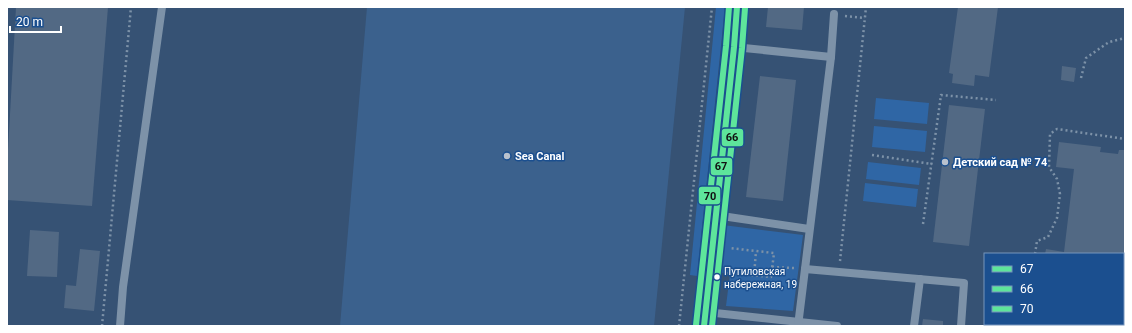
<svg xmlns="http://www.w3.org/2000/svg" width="1132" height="333" font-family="Roboto,sans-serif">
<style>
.green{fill:#2f66a5}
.water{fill:#3b618d}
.building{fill:#526984}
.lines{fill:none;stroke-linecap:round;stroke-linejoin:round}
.path{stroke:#7d92a8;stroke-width:2.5;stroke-dasharray:2 3;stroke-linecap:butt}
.lane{stroke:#7d92a8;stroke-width:8}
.street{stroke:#7d92a8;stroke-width:17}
.bus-1-casing{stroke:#1b4f8f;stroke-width:9}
.bus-2-casing{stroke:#1b4f8f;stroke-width:9}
.bus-3-casing{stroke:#1b4f8f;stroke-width:9}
.bus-1{stroke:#5ee59b;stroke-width:6}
.bus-2{stroke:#5ee59b;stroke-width:6}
.bus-3{stroke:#5ee59b;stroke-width:6}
.poi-dot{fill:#b9c2ce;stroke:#1b4f8f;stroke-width:1.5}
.bus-dot{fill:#fff;stroke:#1b4f8f;stroke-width:1.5}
.labels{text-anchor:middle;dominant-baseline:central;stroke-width:3;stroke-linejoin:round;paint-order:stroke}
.bus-label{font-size:10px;fill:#fff;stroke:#1b4f8f;text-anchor:start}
.poi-label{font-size:11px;font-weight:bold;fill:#fff;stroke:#1b4f8f;text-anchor:start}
.line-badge{stroke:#1b4f8f;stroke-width:1.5}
.pale-badge-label{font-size:11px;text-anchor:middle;font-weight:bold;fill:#111}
</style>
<rect width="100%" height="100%" fill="#365274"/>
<g class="green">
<path d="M 716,7 L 725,7 L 697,276 L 690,275 Z"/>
<path d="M 876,98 L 929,103 L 927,124 L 874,119 Z"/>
<path d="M 874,126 L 927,131 L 925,152 L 872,147 Z"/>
<path d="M 868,162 L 921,168 L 919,185 L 866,179 Z"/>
<path d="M 865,183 L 918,189 L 916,207 L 863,201 Z"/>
<path d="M 723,225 L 803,235 L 793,311 L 726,306 L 730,274 L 718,272 Z"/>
<path d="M 1123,308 L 1125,308 L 1125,326 L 1041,326 L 1041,324 L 1123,324 Z"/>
</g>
<path class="water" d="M 367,7 L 685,7 L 654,326 L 340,326 Z"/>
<g class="building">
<path d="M 16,7 L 108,7 L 92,206 L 7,200 L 7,168 Z"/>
<path d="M 768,7 L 804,7 L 802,30 L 766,27 Z"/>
<path d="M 958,7 L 998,7 L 989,77 L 975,75 L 974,86 L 952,83 L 953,74 L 949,73 Z"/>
<path d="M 1062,66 L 1076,68 L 1074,82 L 1061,80 Z"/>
<path d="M 760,76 L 796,80 L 783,201 L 746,197 Z"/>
<path d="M 949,105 L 985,109 L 969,246 L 933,242 Z"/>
<path d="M 1059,142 L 1101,147 L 1100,152 L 1118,154 L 1119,150 L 1125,150 L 1125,285 L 1123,284 L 1123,254 L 1045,254 L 1046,249 L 1064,252 L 1074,169 L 1056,167 Z"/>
<path d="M 30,230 L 59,232 L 57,277 L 27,276 Z"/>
<path d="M 80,249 L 100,251 L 94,311 L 64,308 L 66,285 L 76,286 Z"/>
<path d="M 923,319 L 943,321 L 943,326 L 922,326 Z"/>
</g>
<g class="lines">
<g class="path">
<path d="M 845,16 L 865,18"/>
<path d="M 1081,78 L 1086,58 L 1109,42 L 1125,38"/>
<path d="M 872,155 L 932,164"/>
<path d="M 923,224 L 941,95 L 996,100"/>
<path d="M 1035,254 L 1037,241 L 1048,237 L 1057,218 L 1060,194 L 1057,179 L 1049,167 L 1050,134 L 1057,129 L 1125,139"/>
<path d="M 840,261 L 866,7"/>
<path d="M 772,267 L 794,268"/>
<path d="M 726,273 L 771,277 L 774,253 L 729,248"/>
<path d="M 754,276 L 756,251"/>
<path d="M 1123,296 L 1125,296"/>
<path d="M 102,326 L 131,7"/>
<path d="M 679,326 L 712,7"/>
<path d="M 1038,326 L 1038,324"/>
</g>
<g class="lane">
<path d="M 734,47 L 831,57"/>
<path d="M 715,215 L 809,229"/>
<path d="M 805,269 L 964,283 L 961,326"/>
<path d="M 706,312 L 837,326"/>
<path d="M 120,326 L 123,287 L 162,7"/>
<path d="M 798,326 L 831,57 L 834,14"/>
<path d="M 914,326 L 920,279"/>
</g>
<path class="street" d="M 704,326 L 715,215 L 734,47 L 737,7"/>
<defs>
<path id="bus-1" d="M 704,326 L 734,47 L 737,7"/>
<path id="bus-2" d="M 712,326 L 742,48 L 745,8"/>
<path id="bus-3" d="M 696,325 L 726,46 L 729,7"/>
</defs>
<use href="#bus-1" class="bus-1-casing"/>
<use href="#bus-2" class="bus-2-casing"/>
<use href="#bus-3" class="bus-3-casing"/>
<use href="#bus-1" class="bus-1"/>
<use href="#bus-2" class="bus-2"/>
<use href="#bus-3" class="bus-3"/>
</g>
<g class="poi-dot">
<circle cx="507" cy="156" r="4"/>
<circle cx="945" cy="162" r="4"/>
</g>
<circle class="bus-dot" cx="717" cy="277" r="3.5"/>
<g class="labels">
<g class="bus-label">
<text x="724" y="271">Путиловская<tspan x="724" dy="13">набережная, 19</tspan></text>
</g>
<g class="poi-label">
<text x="515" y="156">Sea Canal</text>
<text x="953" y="162">Детский сад № 74</text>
</g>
</g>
<g class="line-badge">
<rect x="721" y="128" width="23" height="19" rx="4" fill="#5ee59b"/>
<rect x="710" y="157" width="23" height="19" rx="4" fill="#5ee59b"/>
<rect x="698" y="186" width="23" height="19" rx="4" fill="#5ee59b"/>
</g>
<g class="pale-badge-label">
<text x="732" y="141">66</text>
<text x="721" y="170">67</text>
<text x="710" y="200">70</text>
</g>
<rect width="1132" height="333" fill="none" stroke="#ffffff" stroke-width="16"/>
<rect x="984" y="253" width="140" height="72" fill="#1b4f8f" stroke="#7695bc"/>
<rect x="992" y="266" width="20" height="6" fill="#5ee59b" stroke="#7695bc"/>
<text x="1020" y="273" font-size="12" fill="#ffffff">67</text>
<rect x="992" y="286" width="20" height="6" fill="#5ee59b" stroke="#7695bc"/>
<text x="1020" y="293" font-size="12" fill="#ffffff">66</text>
<rect x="992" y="306" width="20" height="6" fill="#5ee59b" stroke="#7695bc"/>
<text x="1020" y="313" font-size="12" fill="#ffffff">70</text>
<path d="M10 26v6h51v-6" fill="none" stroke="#ffffff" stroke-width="2"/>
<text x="16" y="26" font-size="12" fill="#ffffff" stroke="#1b4f8f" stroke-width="3" paint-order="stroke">20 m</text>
</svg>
